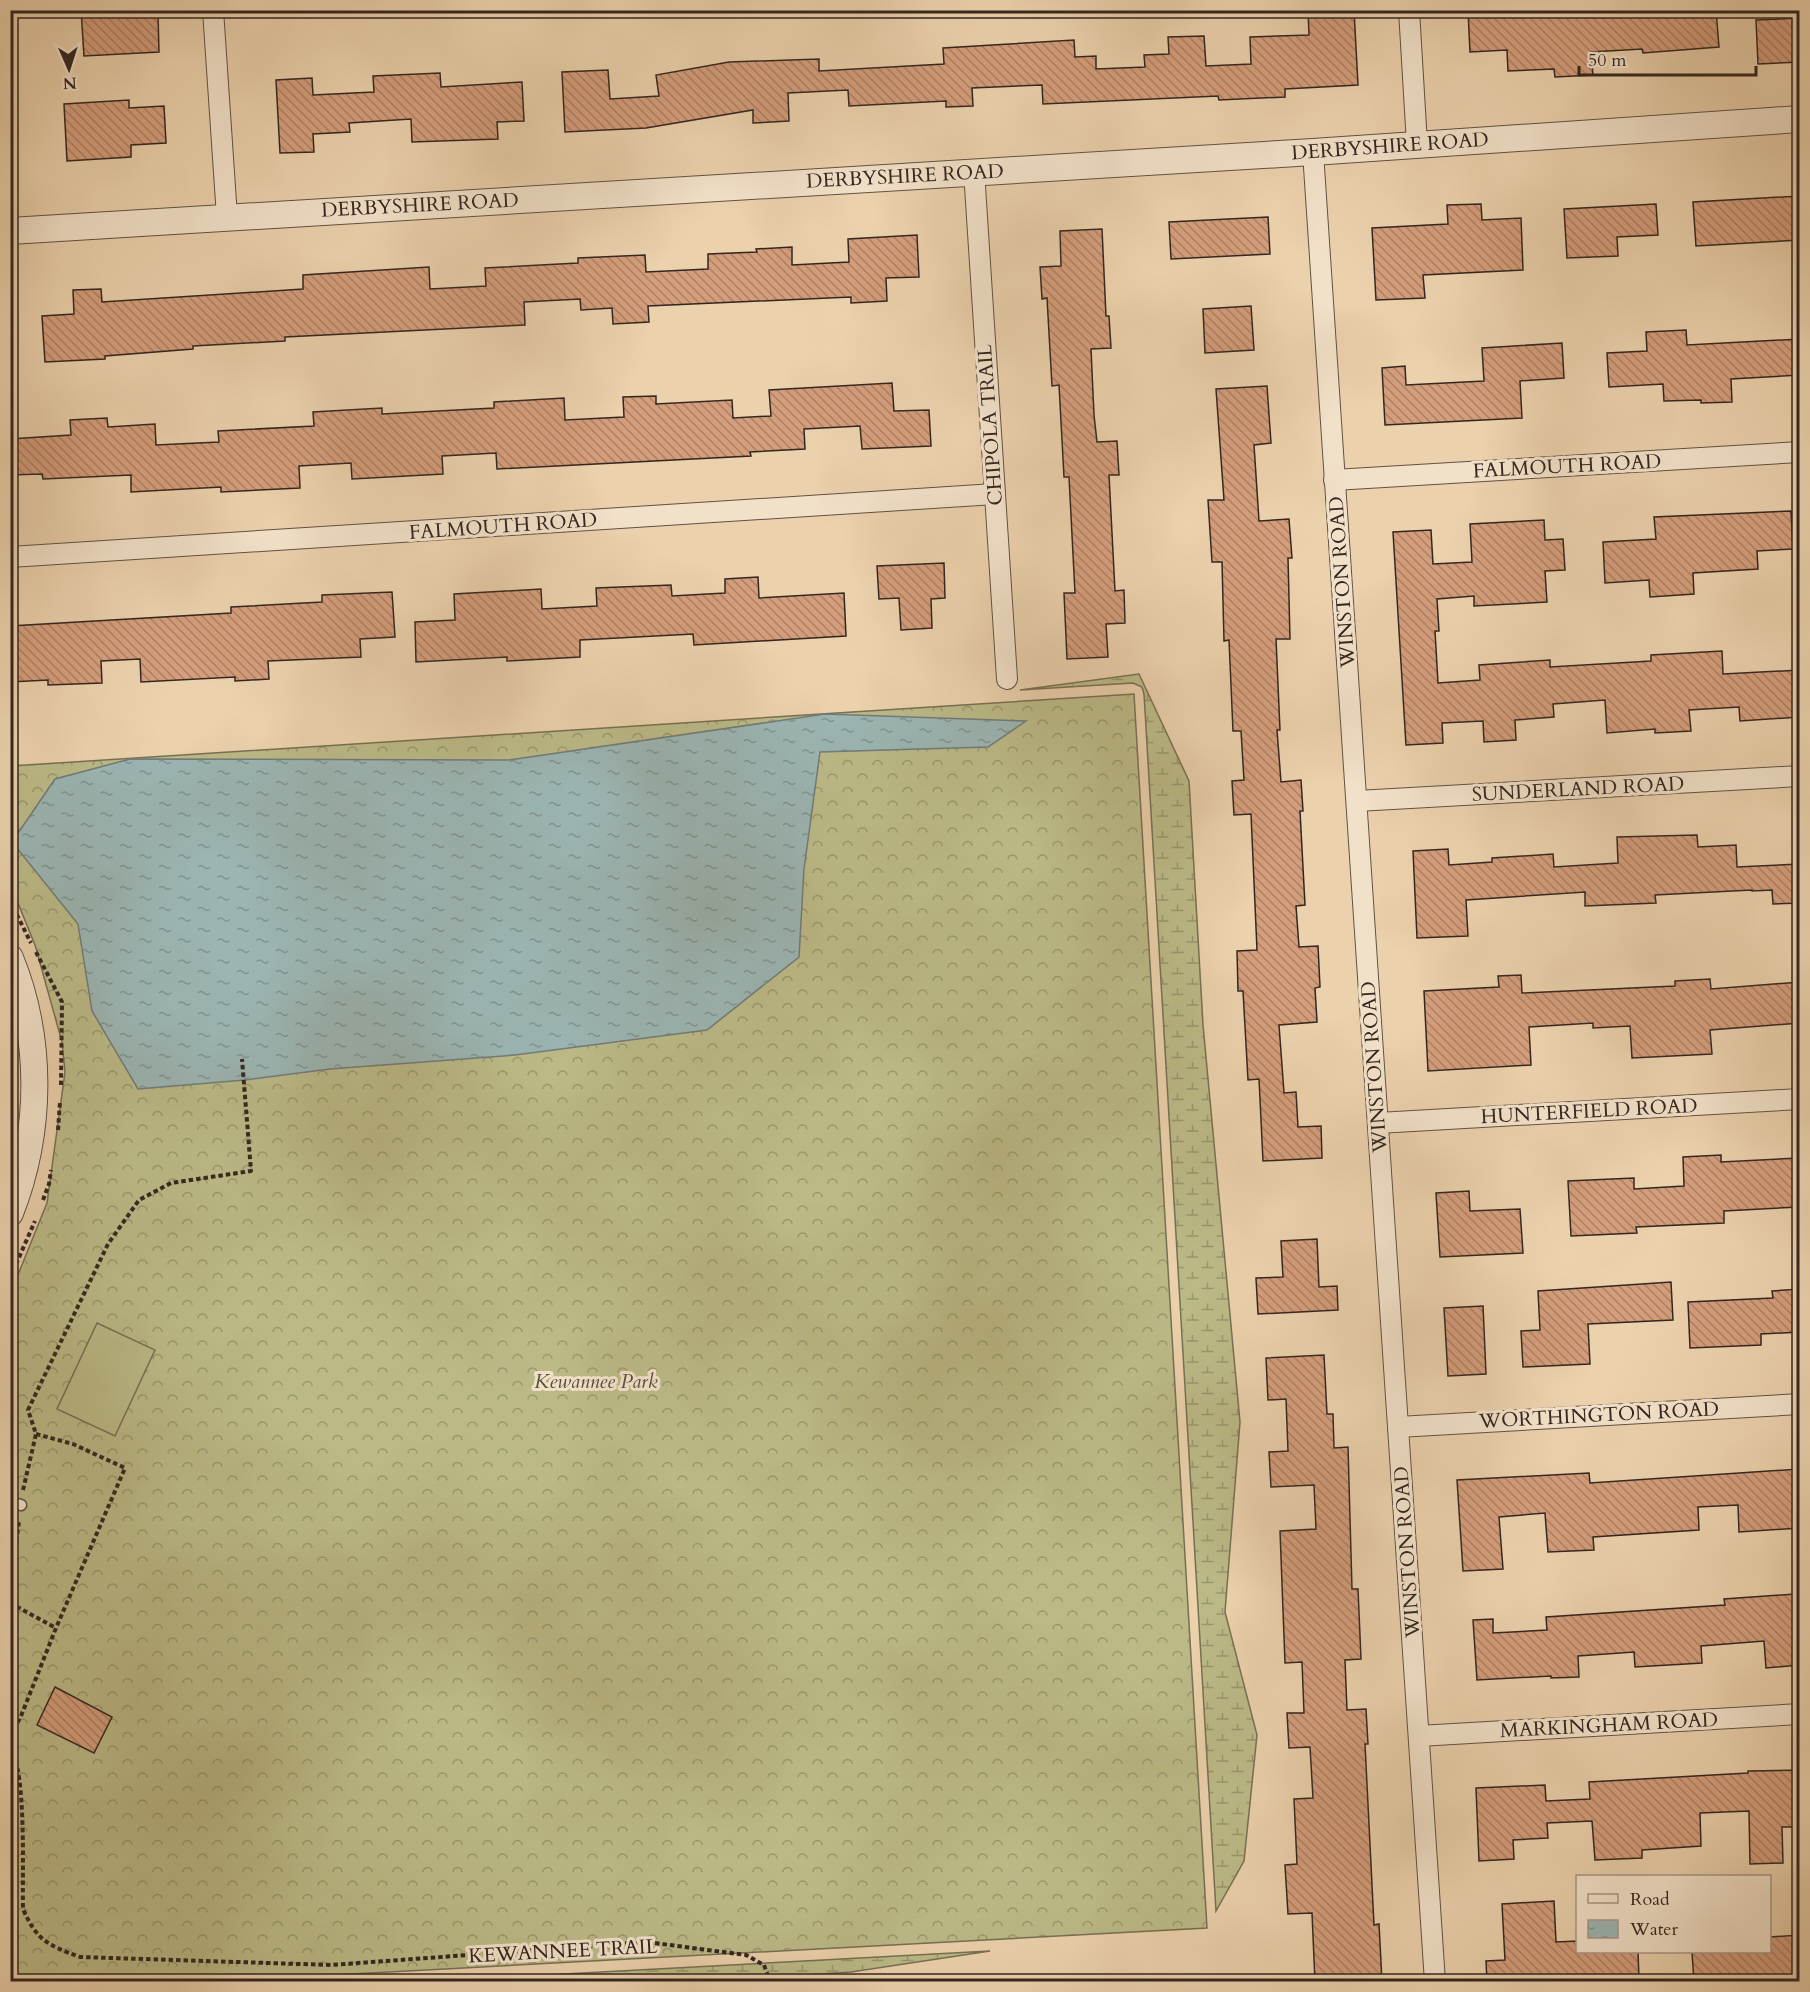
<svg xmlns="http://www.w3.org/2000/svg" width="1810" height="1992" font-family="Cardo,serif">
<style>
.forest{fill:url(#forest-crowns);stroke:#777054;stroke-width:1.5}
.wetland{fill:url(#wetland-marsh);stroke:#777054;stroke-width:1.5}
.pitch{fill:#bbba87;stroke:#777054;stroke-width:1.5}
.water{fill:url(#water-ripples);stroke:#717c79;stroke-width:1.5}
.building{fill:url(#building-back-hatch);stroke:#332721;stroke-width:1.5}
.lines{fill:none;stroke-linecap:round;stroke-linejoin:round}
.service-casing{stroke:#615244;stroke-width:13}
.minor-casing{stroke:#615244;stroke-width:22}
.tertiary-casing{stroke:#615244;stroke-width:28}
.path{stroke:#332721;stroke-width:4;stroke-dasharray:4.5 3;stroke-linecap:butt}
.service{stroke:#f2e1c9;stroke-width:10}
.minor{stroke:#f2e1c9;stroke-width:20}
.tertiary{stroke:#f2e1c9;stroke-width:26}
.labels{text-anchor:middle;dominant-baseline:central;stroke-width:6;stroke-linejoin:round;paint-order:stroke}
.street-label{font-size:20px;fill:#332721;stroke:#f2e1c9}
.park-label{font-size:20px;font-style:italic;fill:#554c3a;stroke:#f2e1c9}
</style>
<defs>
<pattern id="forest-crowns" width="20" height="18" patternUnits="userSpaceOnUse" patternTransform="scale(1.5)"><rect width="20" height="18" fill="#bbba87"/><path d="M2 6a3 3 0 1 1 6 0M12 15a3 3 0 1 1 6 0" fill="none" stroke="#99976e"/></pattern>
<pattern id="wetland-marsh" width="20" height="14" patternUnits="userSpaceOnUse" patternTransform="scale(1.5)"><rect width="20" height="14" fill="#bbba87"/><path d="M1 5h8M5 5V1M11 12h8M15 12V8" fill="none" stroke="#99976e"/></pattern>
<pattern id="water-ripples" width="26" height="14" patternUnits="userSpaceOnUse" patternTransform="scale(1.5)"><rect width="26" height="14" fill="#9bb5b3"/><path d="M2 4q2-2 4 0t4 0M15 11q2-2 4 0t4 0" fill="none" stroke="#7f9391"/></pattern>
<pattern id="building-back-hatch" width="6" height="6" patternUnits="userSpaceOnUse" patternTransform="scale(1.5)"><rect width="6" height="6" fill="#d49d7b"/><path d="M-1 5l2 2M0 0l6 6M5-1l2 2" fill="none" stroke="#ad8064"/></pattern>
</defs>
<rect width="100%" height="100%" fill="#ebd1ac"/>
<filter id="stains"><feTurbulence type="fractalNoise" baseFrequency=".00333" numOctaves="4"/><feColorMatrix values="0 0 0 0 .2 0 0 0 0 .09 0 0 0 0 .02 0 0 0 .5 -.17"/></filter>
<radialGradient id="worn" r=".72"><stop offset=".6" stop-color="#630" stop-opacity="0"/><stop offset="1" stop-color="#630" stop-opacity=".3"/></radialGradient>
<path class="forest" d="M 1134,694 L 1207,1928 L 221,1981 L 11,1982 L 11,1292 L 47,1203 L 65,1072 L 62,1042 L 35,945 L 11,886 L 11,766 Z"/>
<g class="wetland">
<path d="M 1139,674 L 1189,781 L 1203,1025 L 1240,1422 L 1225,1612 L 1257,1735 L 1244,1861 L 1216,1911 L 1144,694 L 1142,687 L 1133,683 L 1020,690 Z"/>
<path d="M 990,1951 L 851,1972 L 712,1981 L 436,1981 Z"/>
</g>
<path class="pitch" d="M 97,1323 L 155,1350 L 115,1436 L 57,1409 Z"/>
<path class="water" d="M 825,714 L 1026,721 L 988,747 L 820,752 L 804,869 L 799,957 L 707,1030 L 515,1055 L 330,1069 L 245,1080 L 138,1089 L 92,1011 L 78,924 L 12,842 L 55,779 L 130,759 L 509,760 Z"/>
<g class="building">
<path d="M 81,10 L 137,10 L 137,16 L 158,14 L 159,52 L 84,56 Z"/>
<path d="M 1308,10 L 1354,10 L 1358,85 L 1285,89 L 1285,97 L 1219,100 L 1218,96 L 1043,104 L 1042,85 L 972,88 L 973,106 L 946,107 L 946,101 L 849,106 L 848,90 L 788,93 L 789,121 L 753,123 L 753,110 L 646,128 L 565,132 L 562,72 L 608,70 L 610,99 L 659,96 L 656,75 L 729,62 L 819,59 L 819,71 L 944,64 L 943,48 L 1074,40 L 1075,57 L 1096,56 L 1096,69 L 1145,67 L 1144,55 L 1169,54 L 1168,37 L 1204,36 L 1206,66 L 1251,64 L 1250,37 L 1309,35 Z"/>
<path d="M 1468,10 L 1528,10 L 1528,15 L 1631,10 L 1631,16 L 1716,10 L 1719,47 L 1643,53 L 1642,49 L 1591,52 L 1593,75 L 1555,77 L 1554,69 L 1508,71 L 1507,50 L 1470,52 Z"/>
<path d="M 1800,18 L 1800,62 L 1758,64 L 1756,20 Z"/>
<path d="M 440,73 L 441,87 L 522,82 L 524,121 L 497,122 L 498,139 L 412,142 L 411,119 L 349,123 L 350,132 L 313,134 L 314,152 L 280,153 L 276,80 L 312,78 L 313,95 L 374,92 L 373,76 Z"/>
<path d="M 129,100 L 129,108 L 164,106 L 166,143 L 131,145 L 131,157 L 67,161 L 64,104 Z"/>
<path d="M 1800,196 L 1800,240 L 1696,246 L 1693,202 Z"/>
<path d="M 1481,204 L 1482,220 L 1521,218 L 1523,270 L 1423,275 L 1425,298 L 1376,300 L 1372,228 L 1448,224 L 1447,205 Z"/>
<path d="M 1656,204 L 1658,235 L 1617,237 L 1618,256 L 1567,258 L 1564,209 Z"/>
<path d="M 1268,217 L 1270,254 L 1171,259 L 1169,222 Z"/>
<path d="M 1102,229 L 1106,316 L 1109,316 L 1111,348 L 1091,349 L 1094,415 L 1097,442 L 1117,441 L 1119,475 L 1109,475 L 1115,591 L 1124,590 L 1125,623 L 1106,624 L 1108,657 L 1067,659 L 1064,593 L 1075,593 L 1069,477 L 1064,477 L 1059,385 L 1052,386 L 1047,298 L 1042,299 L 1040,267 L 1061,266 L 1060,231 Z"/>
<path d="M 917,235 L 919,277 L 886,278 L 887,301 L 851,303 L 851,297 L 648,306 L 649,322 L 613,324 L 612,308 L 581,310 L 580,299 L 524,302 L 525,325 L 285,337 L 285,341 L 193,346 L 193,349 L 105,356 L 105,359 L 45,362 L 42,316 L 74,314 L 73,290 L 101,289 L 102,302 L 303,289 L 303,275 L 429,267 L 430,289 L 486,286 L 485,268 L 578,263 L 578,258 L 645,255 L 646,272 L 708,269 L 708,254 L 757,252 L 756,249 L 792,247 L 792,265 L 849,262 L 848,239 Z"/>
<path d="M 1251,306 L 1254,350 L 1205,353 L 1203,309 Z"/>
<path d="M 1686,330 L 1687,345 L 1800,339 L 1800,375 L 1731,379 L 1732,402 L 1701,403 L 1701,400 L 1664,401 L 1663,384 L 1609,387 L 1607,353 L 1647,351 L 1646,332 Z"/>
<path d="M 1562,343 L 1564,378 L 1520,381 L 1522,418 L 1385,425 L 1382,368 L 1405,366 L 1406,385 L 1484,381 L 1482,348 Z"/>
<path d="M 892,383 L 894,411 L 929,410 L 931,446 L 862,449 L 860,426 L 804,429 L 805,449 L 750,452 L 751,456 L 497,469 L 496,453 L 442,456 L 443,474 L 352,479 L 351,463 L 299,466 L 300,488 L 221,492 L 221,487 L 131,492 L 131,475 L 43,479 L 42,474 L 10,475 L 10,439 L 71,435 L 70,420 L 107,418 L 108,427 L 155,424 L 156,445 L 219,442 L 218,431 L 314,426 L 313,412 L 382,408 L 382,414 L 494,408 L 494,402 L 564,398 L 565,420 L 624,417 L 623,397 L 656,396 L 656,404 L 732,400 L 733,418 L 771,416 L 769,390 Z"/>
<path d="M 1267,386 L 1271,443 L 1254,445 L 1259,521 L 1289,519 L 1292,558 L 1288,558 L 1290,639 L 1276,639 L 1280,730 L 1277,730 L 1281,782 L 1301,780 L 1303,811 L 1300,811 L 1305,905 L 1296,906 L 1299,947 L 1318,946 L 1320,987 L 1315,988 L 1317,1022 L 1279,1025 L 1284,1093 L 1296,1092 L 1298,1127 L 1321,1126 L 1322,1158 L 1263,1161 L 1259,1079 L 1248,1080 L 1243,991 L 1238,991 L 1237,951 L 1257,950 L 1251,814 L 1234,815 L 1232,781 L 1244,780 L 1241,731 L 1233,731 L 1229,640 L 1224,641 L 1222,562 L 1212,562 L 1208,500 L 1224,500 L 1216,389 Z"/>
<path d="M 1791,511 L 1793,549 L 1757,551 L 1758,569 L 1693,573 L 1694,594 L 1650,597 L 1649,580 L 1605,583 L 1603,542 L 1656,539 L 1654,517 Z"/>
<path d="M 1544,520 L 1545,540 L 1563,539 L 1565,570 L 1545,571 L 1547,602 L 1474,606 L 1474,596 L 1437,599 L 1439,631 L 1435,631 L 1438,683 L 1480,680 L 1479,665 L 1550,660 L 1550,667 L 1651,661 L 1651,655 L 1722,651 L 1723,674 L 1800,670 L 1800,717 L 1740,721 L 1739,707 L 1689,710 L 1691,731 L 1655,733 L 1655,729 L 1607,733 L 1605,700 L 1553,704 L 1554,717 L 1515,720 L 1516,740 L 1484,742 L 1483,721 L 1442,723 L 1443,743 L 1406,745 L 1393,532 L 1431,530 L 1433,564 L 1472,562 L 1470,524 Z"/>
<path d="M 944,563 L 945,598 L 931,599 L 932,628 L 901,630 L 899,598 L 879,599 L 877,566 Z"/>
<path d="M 758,577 L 759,598 L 844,593 L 846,636 L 694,645 L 693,634 L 580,640 L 580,657 L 507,661 L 507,657 L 416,662 L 415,622 L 455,620 L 454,594 L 541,589 L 542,609 L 597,606 L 596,588 L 671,585 L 672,596 L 725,593 L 725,579 Z"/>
<path d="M 392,592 L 395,637 L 360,639 L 361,657 L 268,661 L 269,679 L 235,681 L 235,677 L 141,682 L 140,659 L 101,661 L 102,683 L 48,685 L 48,680 L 10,682 L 10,626 L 231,613 L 231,607 L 322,602 L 322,595 Z"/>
<path d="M 1697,835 L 1698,847 L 1736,845 L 1737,867 L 1800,864 L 1800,903 L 1773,904 L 1772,890 L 1752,891 L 1752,890 L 1655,895 L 1656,903 L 1585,906 L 1585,892 L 1466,900 L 1468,936 L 1417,938 L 1413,851 L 1448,849 L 1449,865 L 1492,862 L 1492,858 L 1553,854 L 1554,867 L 1618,863 L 1617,837 Z"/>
<path d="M 1521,975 L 1522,993 L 1675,986 L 1675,981 L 1710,979 L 1711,989 L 1800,982 L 1800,1023 L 1710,1030 L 1712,1054 L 1632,1058 L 1630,1026 L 1593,1028 L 1593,1023 L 1529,1027 L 1531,1065 L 1428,1071 L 1424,991 L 1499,987 L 1498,976 Z"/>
<path d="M 1721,1155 L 1721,1162 L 1799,1158 L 1799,1207 L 1724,1211 L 1724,1223 L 1636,1227 L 1637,1233 L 1571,1236 L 1568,1181 L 1634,1178 L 1634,1189 L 1684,1186 L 1683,1157 Z"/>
<path d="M 1469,1191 L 1470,1211 L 1520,1209 L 1523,1253 L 1440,1257 L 1436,1193 Z"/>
<path d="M 1317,1239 L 1319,1287 L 1337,1286 L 1338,1310 L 1258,1314 L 1256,1278 L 1283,1277 L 1281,1241 Z"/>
<path d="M 1671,1282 L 1673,1320 L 1588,1324 L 1590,1364 L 1523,1367 L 1521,1331 L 1540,1330 L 1538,1291 Z"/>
<path d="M 1800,1289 L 1800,1332 L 1761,1334 L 1761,1345 L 1690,1348 L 1688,1302 L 1773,1298 L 1772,1291 Z"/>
<path d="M 1483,1306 L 1486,1374 L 1448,1376 L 1444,1308 Z"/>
<path d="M 1324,1355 L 1327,1414 L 1333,1414 L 1334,1448 L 1348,1447 L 1352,1589 L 1358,1589 L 1361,1659 L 1345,1660 L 1347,1710 L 1366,1709 L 1368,1744 L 1365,1744 L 1374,1925 L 1379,1924 L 1382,1982 L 1315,1982 L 1312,1913 L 1288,1914 L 1285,1865 L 1297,1864 L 1294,1799 L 1313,1798 L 1310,1747 L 1289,1748 L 1287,1713 L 1304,1713 L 1302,1662 L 1285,1663 L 1280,1531 L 1316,1529 L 1314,1485 L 1271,1487 L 1269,1452 L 1288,1451 L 1286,1399 L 1268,1400 L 1266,1358 Z"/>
<path d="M 1800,1469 L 1800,1528 L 1739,1532 L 1738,1505 L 1698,1507 L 1699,1530 L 1593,1537 L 1594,1550 L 1548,1552 L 1545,1513 L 1499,1517 L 1503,1569 L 1463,1571 L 1457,1480 L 1589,1473 L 1590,1483 Z"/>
<path d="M 1795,1594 L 1799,1665 L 1766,1668 L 1764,1641 L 1701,1646 L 1702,1663 L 1635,1667 L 1634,1652 L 1578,1656 L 1579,1677 L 1551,1678 L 1551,1676 L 1477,1680 L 1473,1620 L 1493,1619 L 1493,1633 L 1547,1630 L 1546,1617 L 1725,1605 L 1724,1599 Z"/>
<path d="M 55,1687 L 112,1717 L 94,1753 L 37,1725 Z"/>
<path d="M 1800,1770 L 1800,1827 L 1782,1827 L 1783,1863 L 1750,1864 L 1749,1811 L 1700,1813 L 1701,1846 L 1642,1850 L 1642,1858 L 1595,1860 L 1592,1821 L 1547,1823 L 1548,1838 L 1513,1840 L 1514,1859 L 1479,1861 L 1476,1788 L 1545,1785 L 1546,1801 L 1590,1799 L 1589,1782 L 1748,1773 L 1748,1771 Z"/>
<path d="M 1554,1901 L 1556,1942 L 1578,1941 L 1578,1952 L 1638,1952 L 1639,1979 L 1592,1982 L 1487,1982 L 1486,1961 L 1505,1960 L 1502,1904 Z"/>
<path d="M 1800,1935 L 1800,1975 L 1694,1982 L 1692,1952 L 1770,1952 L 1770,1937 Z"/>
</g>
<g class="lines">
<defs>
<path id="service" d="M 10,1502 L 21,1505"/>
<g id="minor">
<path d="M 213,10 L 227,217"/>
<path d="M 1409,10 L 1417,144"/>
<path d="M 1313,152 L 1435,1982"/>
<path d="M 974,171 L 1007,679"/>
<path d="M 1334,480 L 1800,452"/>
<path d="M 10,557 L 995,494"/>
<path d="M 1357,801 L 1800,776"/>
<path d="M 1378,1123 L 1800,1099"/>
<path d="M 1398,1427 L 1800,1404"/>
<path d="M 1419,1736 L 1800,1714"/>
</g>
<g id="tertiary">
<path d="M 10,231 L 1313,152 L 1800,119"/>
<path d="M 10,958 C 43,1039 42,1132 10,1213"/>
</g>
</defs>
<use href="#service" class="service-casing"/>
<use href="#minor" class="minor-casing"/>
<use href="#tertiary" class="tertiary-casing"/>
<g class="path">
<path d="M 10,901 L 31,943"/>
<path d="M 36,952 L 62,1002 L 61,1085"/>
<path d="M 58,1130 L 60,1102"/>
<path d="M 43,1200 L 49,1184 L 51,1170"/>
<path d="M 10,1278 L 35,1221"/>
<path d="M 36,1434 L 73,1444 L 125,1468 L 56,1628"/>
<path d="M 23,1490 L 36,1434 L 28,1410 L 108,1244 L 139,1200 L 171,1183 L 251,1171 L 242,1059"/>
<path d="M 10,1586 L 19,1521"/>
<path d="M 10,1603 L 56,1628 L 21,1716 L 14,1729 L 10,1729"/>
<path d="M 10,1747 C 27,1772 22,1874 23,1909 C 37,1941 48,1945 80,1957 L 331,1965 L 647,1942 L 746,1955 L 764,1965 L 770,1982"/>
</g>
<use href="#service" class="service"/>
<use href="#minor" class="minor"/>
<use href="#tertiary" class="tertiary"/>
</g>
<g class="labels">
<g class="street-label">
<text transform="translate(1390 146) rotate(-4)">DERBYSHIRE ROAD</text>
<text transform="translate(905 176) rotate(-3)">DERBYSHIRE ROAD</text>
<text transform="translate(420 205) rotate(-3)">DERBYSHIRE ROAD</text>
<text transform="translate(990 425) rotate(-94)">CHIPOLA TRAIL</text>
<text transform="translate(1567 466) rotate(-3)">FALMOUTH ROAD</text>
<text transform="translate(503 526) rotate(-4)">FALMOUTH ROAD</text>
<text transform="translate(1342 582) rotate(-94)">WINSTON ROAD</text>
<text transform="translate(1578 789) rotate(-3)">SUNDERLAND ROAD</text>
<text transform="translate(1374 1067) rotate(-94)">WINSTON ROAD</text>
<text transform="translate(1589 1111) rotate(-3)">HUNTERFIELD ROAD</text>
<text transform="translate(1599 1415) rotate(-3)">WORTHINGTON ROAD</text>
<text transform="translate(1407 1552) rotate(-94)">WINSTON ROAD</text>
<text transform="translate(1609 1725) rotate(-3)">MARKINGHAM ROAD</text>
<text transform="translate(563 1951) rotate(-3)">KEWANNEE TRAIL</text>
</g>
<g class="park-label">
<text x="596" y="1381">Kewannee Park</text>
</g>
</g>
<rect width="1810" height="1992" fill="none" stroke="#ebd1ac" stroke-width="36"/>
<rect x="12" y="12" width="1786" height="1968" fill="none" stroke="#332721" stroke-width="3"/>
<rect x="18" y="18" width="1774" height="1956" fill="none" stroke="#332721" stroke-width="1.5"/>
<rect x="1576" y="1875" width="195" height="78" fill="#f2e1c9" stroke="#a69786" stroke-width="1.5"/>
<rect x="1588" y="1894" width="30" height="9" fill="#f2e1c9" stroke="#a69786" stroke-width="1.5"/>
<text x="1630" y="1905" font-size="18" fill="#332721">Road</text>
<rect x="1588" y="1920" width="30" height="18" fill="url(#water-ripples)" stroke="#a69786" stroke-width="1.5"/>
<text x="1630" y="1935" font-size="18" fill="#332721">Water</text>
<g transform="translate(69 69) rotate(177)" stroke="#f2e1c9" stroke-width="4.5" paint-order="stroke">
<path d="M0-4.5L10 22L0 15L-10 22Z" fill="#332721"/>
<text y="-9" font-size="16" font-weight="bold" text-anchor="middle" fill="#332721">N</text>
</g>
<path d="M1579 66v9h177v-9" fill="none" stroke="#332721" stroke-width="3"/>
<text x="1588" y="66" font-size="18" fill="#332721" stroke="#f2e1c9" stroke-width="4.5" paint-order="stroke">50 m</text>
<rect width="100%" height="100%" filter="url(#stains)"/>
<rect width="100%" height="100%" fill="url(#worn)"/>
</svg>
